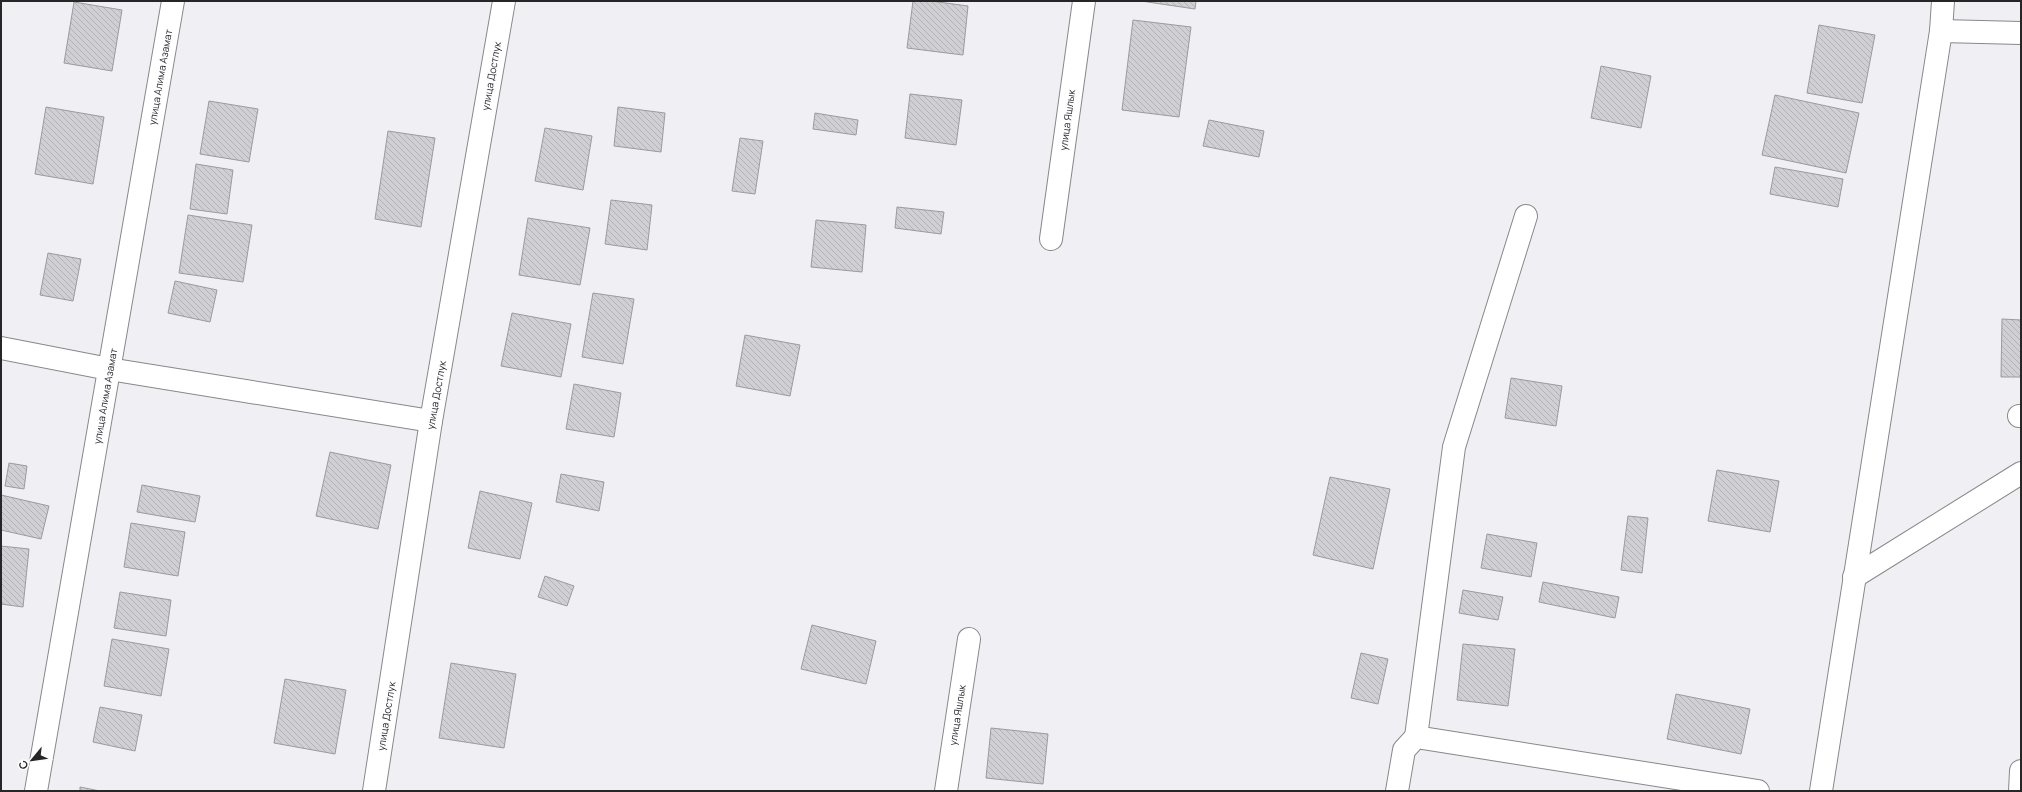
<svg xmlns="http://www.w3.org/2000/svg" width="2022" height="792" font-family="Manrope,sans-serif">
<style>
.building{fill:url(#building-back-hatch);stroke:#9b9a9d}
.lines{fill:none;stroke-linecap:round;stroke-linejoin:round}
.minor-casing{stroke:#88878a;stroke-width:24}
.minor{stroke:#fff;stroke-width:22}
.labels{text-anchor:middle;dominant-baseline:central;stroke-width:3;stroke-linejoin:round;paint-order:stroke}
.street-label{font-size:10px;fill:#272627;stroke:#fdfdff}
</style>
<defs>
<pattern id="building-back-hatch" width="6" height="6" patternUnits="userSpaceOnUse"><rect width="6" height="6" fill="#d0cfd3"/><path d="M-1 5l2 2M0 0l6 6M5-1l2 2" fill="none" stroke="#b3b2b5"/></pattern>
</defs>
<rect width="100%" height="100%" fill="#f0eff3"/>
<g class="building">
<path d="M 913,1 L 931,1 L 968,6 L 963,55 L 907,48 Z"/>
<path d="M 1141,1 L 1196,1 L 1195,9 Z"/>
<path d="M 74,2 L 122,10 L 112,71 L 64,63 Z"/>
<path d="M 1133,20 L 1191,27 L 1179,117 L 1122,110 Z"/>
<path d="M 1819,25 L 1875,35 L 1862,103 L 1807,93 Z"/>
<path d="M 1601,66 L 1651,76 L 1641,128 L 1591,118 Z"/>
<path d="M 910,94 L 962,100 L 956,145 L 905,138 Z"/>
<path d="M 1775,95 L 1859,113 L 1846,173 L 1762,155 Z"/>
<path d="M 209,101 L 258,109 L 249,162 L 200,154 Z"/>
<path d="M 46,107 L 104,117 L 93,184 L 35,174 Z"/>
<path d="M 618,107 L 665,113 L 661,152 L 614,146 Z"/>
<path d="M 815,113 L 858,120 L 856,135 L 813,129 Z"/>
<path d="M 1209,120 L 1264,131 L 1259,157 L 1203,146 Z"/>
<path d="M 545,128 L 592,136 L 583,190 L 535,181 Z"/>
<path d="M 388,131 L 435,138 L 421,227 L 375,219 Z"/>
<path d="M 740,138 L 763,141 L 755,194 L 732,191 Z"/>
<path d="M 196,164 L 233,170 L 227,214 L 190,209 Z"/>
<path d="M 1775,167 L 1843,179 L 1838,207 L 1770,194 Z"/>
<path d="M 611,200 L 652,205 L 647,250 L 605,244 Z"/>
<path d="M 897,207 L 944,212 L 941,234 L 895,228 Z"/>
<path d="M 188,215 L 252,225 L 243,282 L 179,273 Z"/>
<path d="M 528,218 L 590,228 L 580,285 L 519,275 Z"/>
<path d="M 816,220 L 866,225 L 862,272 L 811,267 Z"/>
<path d="M 48,253 L 81,259 L 73,301 L 40,295 Z"/>
<path d="M 175,281 L 217,290 L 210,322 L 168,313 Z"/>
<path d="M 593,293 L 634,299 L 623,364 L 582,357 Z"/>
<path d="M 512,313 L 571,324 L 561,377 L 501,366 Z"/>
<path d="M 2002,319 L 2021,320 L 2021,377 L 2001,377 Z"/>
<path d="M 745,335 L 800,345 L 790,396 L 736,386 Z"/>
<path d="M 1511,378 L 1562,386 L 1556,426 L 1505,418 Z"/>
<path d="M 574,384 L 621,393 L 614,437 L 566,429 Z"/>
<path d="M 330,452 L 391,465 L 378,529 L 316,516 Z"/>
<path d="M 9,463 L 27,466 L 24,489 L 5,486 Z"/>
<path d="M 1717,470 L 1779,481 L 1770,532 L 1708,521 Z"/>
<path d="M 561,474 L 604,482 L 599,511 L 556,502 Z"/>
<path d="M 1330,477 L 1390,489 L 1373,569 L 1313,555 Z"/>
<path d="M 142,485 L 200,496 L 195,522 L 137,512 Z"/>
<path d="M 480,491 L 532,503 L 520,559 L 468,548 Z"/>
<path d="M 1,495 L 49,506 L 41,539 L 1,530 Z"/>
<path d="M 1628,516 L 1648,518 L 1642,573 L 1621,570 Z"/>
<path d="M 131,523 L 185,532 L 178,576 L 124,567 Z"/>
<path d="M 1487,534 L 1537,543 L 1531,577 L 1481,568 Z"/>
<path d="M 1,546 L 29,549 L 23,607 L 1,604 Z"/>
<path d="M 545,576 L 574,586 L 567,606 L 538,597 Z"/>
<path d="M 1543,582 L 1619,597 L 1615,618 L 1539,602 Z"/>
<path d="M 1463,590 L 1503,597 L 1498,620 L 1459,613 Z"/>
<path d="M 120,592 L 171,600 L 166,636 L 114,628 Z"/>
<path d="M 812,625 L 876,641 L 866,684 L 801,669 Z"/>
<path d="M 112,639 L 169,649 L 161,696 L 104,686 Z"/>
<path d="M 1463,644 L 1515,649 L 1508,706 L 1457,700 Z"/>
<path d="M 1361,653 L 1388,659 L 1378,704 L 1351,698 Z"/>
<path d="M 451,663 L 516,674 L 504,748 L 439,738 Z"/>
<path d="M 285,679 L 346,690 L 335,754 L 274,743 Z"/>
<path d="M 1676,694 L 1750,709 L 1741,754 L 1667,739 Z"/>
<path d="M 100,707 L 142,715 L 135,751 L 93,742 Z"/>
<path d="M 991,728 L 1048,734 L 1043,784 L 986,778 Z"/>
<path d="M 80,787 L 100,791 L 80,791 Z"/>
</g>
<g class="lines">
<defs>
<g id="minor">
<path d="M 1941,31 L 2021,33"/>
<path d="M 1051,239 L 1084,1"/>
<path d="M 1,348 L 109,369 L 431,421"/>
<path d="M 2019,416 L 2021,416"/>
<path d="M 1854,577 L 2021,473"/>
<path d="M 1416,737 L 1454,447 L 1526,216"/>
<path d="M 36,791 L 173,1"/>
<path d="M 374,791 L 431,421 L 504,1"/>
<path d="M 946,791 L 969,639"/>
<path d="M 1397,791 L 1404,750 L 1416,737 L 1758,791"/>
<path d="M 1821,791 L 1941,31 L 1943,1"/>
<path d="M 2020,791 L 2021,771"/>
</g>
</defs>
<use href="#minor" class="minor-casing"/>
<use href="#minor" class="minor"/>
</g>
<g class="labels">
<g class="street-label">
<text transform="translate(491 76) rotate(-80)">улица Достлук</text>
<text transform="translate(160 77) rotate(-80)">улица Алима Азамат</text>
<text transform="translate(1067 120) rotate(-82)">улица Яшлык</text>
<text transform="translate(436 395) rotate(-80)">улица Достлук</text>
<text transform="translate(105 396) rotate(-80)">улица Алима Азамат</text>
<text transform="translate(957 715) rotate(-81)">улица Яшлык</text>
<text transform="translate(386 716) rotate(-81)">улица Достлук</text>
</g>
</g>
<rect width="2022" height="792" fill="none" stroke="#272627" stroke-width="4"/>
<g transform="translate(32 760) rotate(241)" stroke="#fdfdff" stroke-width="3" paint-order="stroke">
<path d="M0-3L7 15L0 10L-7 15Z" fill="#272627"/>
<text y="-6" font-size="11" font-weight="bold" text-anchor="middle" fill="#272627">С</text>
</g>
</svg>
